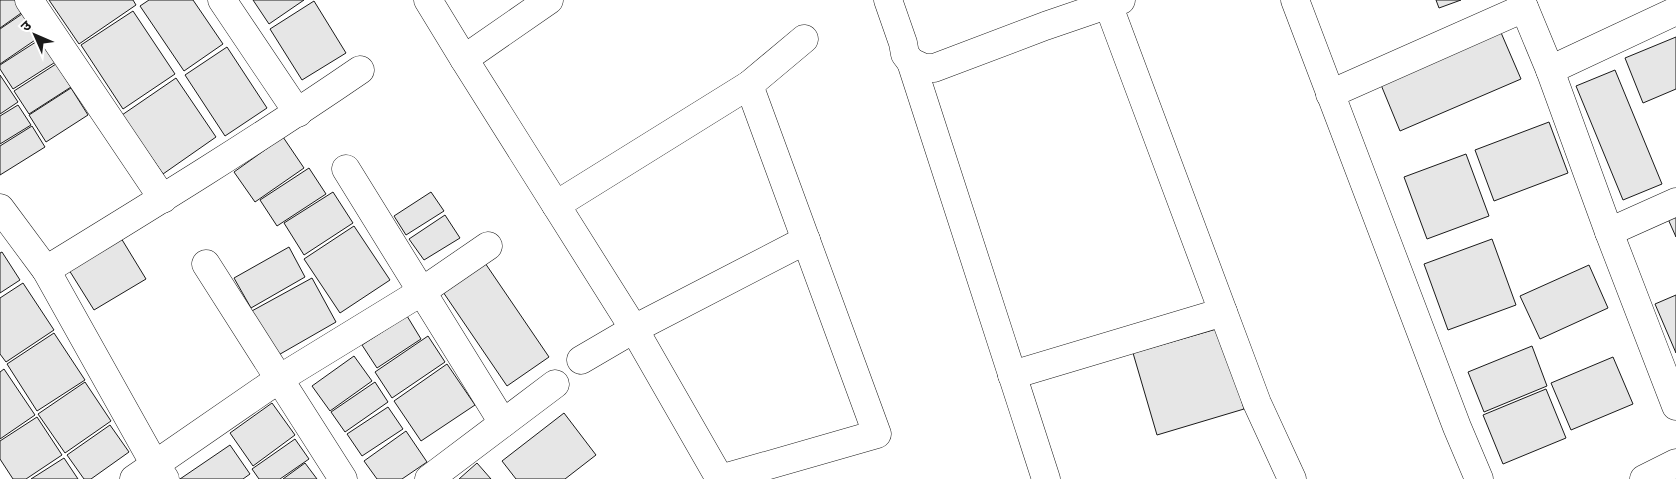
<svg xmlns="http://www.w3.org/2000/svg" width="1676" height="479" font-family="Bitter,'Noto Sans Devanagari',serif">
<style>
.building{fill:#e6e6e6;stroke:#1a1a1a}
.lines{fill:none;stroke-linecap:round;stroke-linejoin:round}
.minor-casing{stroke:#1a1a1a;stroke-width:29}
.minor{stroke:#fff;stroke-width:28}
</style>
<rect width="100%" height="100%" fill="#fff"/>
<g class="building">
<path d="M 0,0 L 16,0 L 24,11 L 0,28 Z"/>
<path d="M 49,0 L 133,0 L 136,5 L 79,44 Z"/>
<path d="M 149,0 L 193,0 L 223,44 L 184,71 L 140,6 Z"/>
<path d="M 253,0 L 304,0 L 269,24 Z"/>
<path d="M 1436,0 L 1461,0 L 1439,8 Z"/>
<path d="M 314,1 L 346,53 L 302,80 L 270,29 Z"/>
<path d="M 133,11 L 175,74 L 123,109 L 81,45 Z"/>
<path d="M 25,12 L 41,36 L 0,64 L 0,29 Z"/>
<path d="M 1499,28 L 1521,79 L 1400,131 L 1379,80 Z"/>
<path d="M 1676,37 L 1676,89 L 1643,103 L 1625,58 Z"/>
<path d="M 42,38 L 57,61 L 13,89 L 0,69 L 0,65 Z"/>
<path d="M 227,47 L 267,108 L 225,136 L 185,75 Z"/>
<path d="M 56,64 L 71,87 L 29,114 L 14,91 Z"/>
<path d="M 1615,70 L 1662,184 L 1623,200 L 1576,86 Z"/>
<path d="M 0,75 L 18,102 L 0,114 Z"/>
<path d="M 176,78 L 216,137 L 163,174 L 122,115 Z"/>
<path d="M 71,88 L 88,115 L 46,142 L 29,115 Z"/>
<path d="M 18,105 L 31,125 L 0,144 L 0,116 Z"/>
<path d="M 1549,122 L 1568,173 L 1494,201 L 1475,150 Z"/>
<path d="M 32,126 L 45,147 L 0,175 L 0,146 Z"/>
<path d="M 283,137 L 304,168 L 255,202 L 234,172 Z"/>
<path d="M 1466,154 L 1489,216 L 1427,239 L 1404,177 Z"/>
<path d="M 309,168 L 326,194 L 277,226 L 260,200 Z"/>
<path d="M 333,192 L 353,223 L 304,255 L 284,223 Z"/>
<path d="M 431,192 L 444,211 L 406,235 L 394,216 Z"/>
<path d="M 445,215 L 460,238 L 424,260 L 409,239 Z"/>
<path d="M 1676,215 L 1676,237 L 1668,219 Z"/>
<path d="M 354,226 L 390,280 L 340,313 L 304,259 Z"/>
<path d="M 121,238 L 146,279 L 94,310 L 69,270 Z"/>
<path d="M 1492,239 L 1516,305 L 1448,330 L 1424,264 Z"/>
<path d="M 289,247 L 305,277 L 251,308 L 234,278 Z"/>
<path d="M 2,252 L 20,280 L 0,293 L 0,253 Z"/>
<path d="M 483,260 L 549,357 L 507,386 L 441,289 Z"/>
<path d="M 1589,265 L 1608,308 L 1540,339 L 1520,296 Z"/>
<path d="M 312,278 L 336,322 L 275,357 L 250,312 Z"/>
<path d="M 23,283 L 54,330 L 6,362 L 0,354 L 0,298 Z"/>
<path d="M 1676,295 L 1676,353 L 1655,304 Z"/>
<path d="M 407,316 L 421,339 L 377,368 L 362,345 Z"/>
<path d="M 1220,328 L 1244,409 L 1157,435 L 1133,353 Z"/>
<path d="M 54,333 L 85,380 L 37,411 L 7,364 Z"/>
<path d="M 428,336 L 445,362 L 392,398 L 375,372 Z"/>
<path d="M 1532,346 L 1547,386 L 1484,412 L 1468,372 Z"/>
<path d="M 354,356 L 372,381 L 330,411 L 312,386 Z"/>
<path d="M 1613,357 L 1633,404 L 1571,430 L 1551,383 Z"/>
<path d="M 447,364 L 475,405 L 421,441 L 394,401 Z"/>
<path d="M 4,369 L 35,415 L 0,439 L 0,372 Z"/>
<path d="M 85,382 L 111,421 L 65,453 L 38,414 Z"/>
<path d="M 375,382 L 388,402 L 345,432 L 331,412 Z"/>
<path d="M 1546,389 L 1566,438 L 1503,464 L 1483,415 Z"/>
<path d="M 272,403 L 295,435 L 253,466 L 230,433 Z"/>
<path d="M 388,407 L 403,429 L 362,456 L 347,434 Z"/>
<path d="M 564,413 L 596,455 L 565,479 L 516,479 L 502,461 Z"/>
<path d="M 37,417 L 62,455 L 26,479 L 13,479 L 0,459 L 0,441 Z"/>
<path d="M 110,425 L 129,452 L 91,479 L 84,479 L 67,455 Z"/>
<path d="M 406,431 L 427,462 L 402,479 L 377,479 L 364,461 Z"/>
<path d="M 295,439 L 309,459 L 280,479 L 259,479 L 252,469 Z"/>
<path d="M 230,445 L 250,474 L 243,479 L 180,479 Z"/>
<path d="M 64,458 L 78,479 L 31,479 Z"/>
<path d="M 305,463 L 317,479 L 283,479 Z"/>
<path d="M 477,463 L 491,479 L 459,479 Z"/>
</g>
<g class="lines">
<defs>
<g id="minor">
<path d="M 29,0 L 163,199"/>
<path d="M 222,0 L 298,113"/>
<path d="M 428,0 L 464,59 L 634,329 L 720,479"/>
<path d="M 888,0 L 903,43 L 905,54 L 911,62 L 924,68 L 934,68 L 1045,26 L 1121,0"/>
<path d="M 1295,0 L 1457,427 L 1479,479"/>
<path d="M 1521,0 L 1550,70 L 1609,232 L 1676,406"/>
<path d="M 1108,4 L 1257,403 L 1292,479"/>
<path d="M 464,59 L 549,0"/>
<path d="M 911,62 L 1046,479"/>
<path d="M 1550,70 L 1676,11"/>
<path d="M 1330,94 L 1524,8"/>
<path d="M 346,169 L 503,423"/>
<path d="M 556,205 L 749,85 L 804,39"/>
<path d="M 0,208 L 46,270 L 155,465 L 165,479"/>
<path d="M 1609,232 L 1676,202"/>
<path d="M 206,264 L 343,479"/>
<path d="M 46,270 C 152,205 258,140 360,70"/>
<path d="M 581,360 L 634,329 L 806,240"/>
<path d="M 1012,375 L 1223,312"/>
<path d="M 134,479 L 279,379 L 421,292 L 488,246"/>
<path d="M 429,479 L 555,384"/>
<path d="M 720,479 L 877,434 L 749,85"/>
<path d="M 1644,479 L 1676,463"/>
</g>
</defs>
<use href="#minor" class="minor-casing"/>
<use href="#minor" class="minor"/>
</g>
<g transform="translate(35 35) rotate(315)" stroke="#ffffff" stroke-width="4" paint-order="stroke">
<path d="M0-4L9 19L0 12L-9 19Z" fill="#1a1a1a"/>
<text y="-8" font-size="14" font-weight="bold" text-anchor="middle" fill="#1a1a1a">उ</text>
</g>
</svg>
